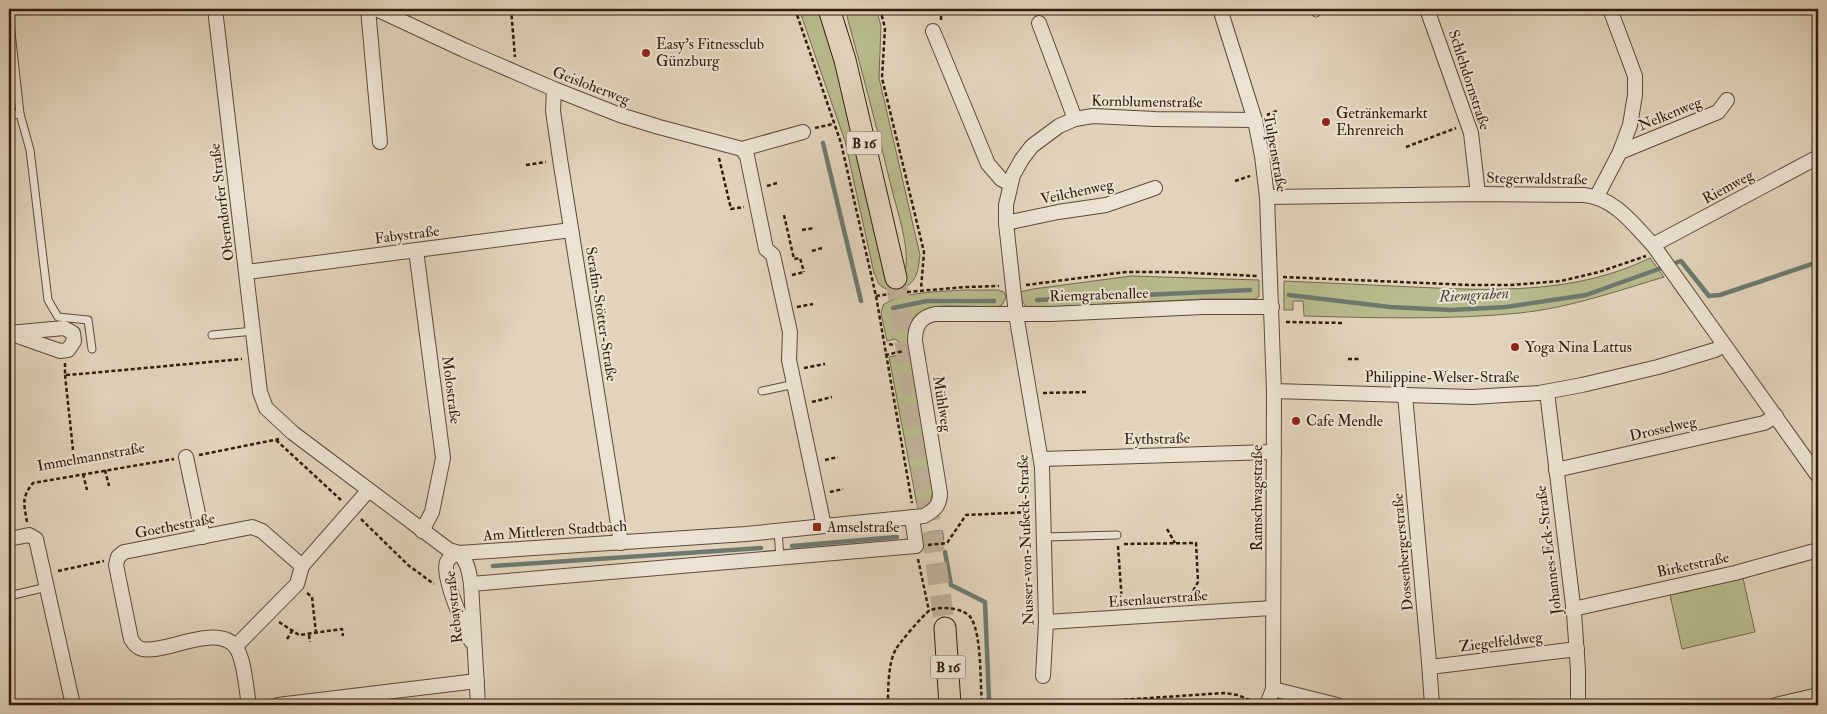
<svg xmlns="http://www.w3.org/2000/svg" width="1827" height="714" font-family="'IM FELL Double Pica',serif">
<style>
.green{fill:#b8bb8d;stroke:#756b4c}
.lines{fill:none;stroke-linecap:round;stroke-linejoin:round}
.stream{stroke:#6d7970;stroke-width:4.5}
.primary-tunnel{stroke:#bfaf99;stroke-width:21;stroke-dasharray:21 11;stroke-linecap:butt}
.lane-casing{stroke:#5e4938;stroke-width:9}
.street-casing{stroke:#5e4938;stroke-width:16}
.primary-casing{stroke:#321b0c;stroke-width:23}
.path{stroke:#321b0c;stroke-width:2.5;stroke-dasharray:4 2.5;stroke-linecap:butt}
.lane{stroke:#ece3d3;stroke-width:7}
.street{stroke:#ece3d3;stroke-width:14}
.primary{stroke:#e2d4bc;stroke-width:21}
.poi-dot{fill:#8f2418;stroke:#ece3d3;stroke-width:2}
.labels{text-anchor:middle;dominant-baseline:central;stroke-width:4;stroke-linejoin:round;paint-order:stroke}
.shield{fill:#ece3d3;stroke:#6a5748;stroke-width:1}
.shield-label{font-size:14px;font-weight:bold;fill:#321b0c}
.poi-label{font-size:15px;fill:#321b0c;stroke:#ece3d3;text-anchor:start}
.street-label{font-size:15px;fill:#321b0c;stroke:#ece3d3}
.water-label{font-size:16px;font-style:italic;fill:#504a3e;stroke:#ece3d3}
</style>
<rect width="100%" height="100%" fill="#e2d4bc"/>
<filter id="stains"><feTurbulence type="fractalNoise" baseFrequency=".004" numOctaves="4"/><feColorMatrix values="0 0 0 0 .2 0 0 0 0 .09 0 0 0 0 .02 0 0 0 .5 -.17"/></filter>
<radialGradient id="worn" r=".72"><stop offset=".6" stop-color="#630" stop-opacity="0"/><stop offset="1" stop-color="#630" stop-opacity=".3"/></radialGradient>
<g class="green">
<path d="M 799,9 L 822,9 L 904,276 C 912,252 897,211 891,186 C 877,127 861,68 845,9 L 876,9 L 881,26 L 879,78 L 920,255 C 919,261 919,269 916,275 C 910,290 891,296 879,284 C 877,281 876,276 874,273 L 845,141 Z"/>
<path d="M 1650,258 L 1664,277 C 1617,291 1569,308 1520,313 C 1448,320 1376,318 1304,316 L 1303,301 L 1293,301 L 1293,310 L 1284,310 L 1284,281 C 1328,283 1371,285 1414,287 C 1494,291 1577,294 1650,258 Z"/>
<path d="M 1131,276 L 1259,280 L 1259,297 L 1254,299 L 1204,299 L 1029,308 C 1022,304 1021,299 1020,292 L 1033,289 Z"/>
<path d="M 964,290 L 998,290 L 1004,292 L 1006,297 L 1002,305 L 997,307 C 984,307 971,306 957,306 C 925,305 909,309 909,346 L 901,347 L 899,342 L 895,339 L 887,341 L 881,313 L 883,305 C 903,291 940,292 964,290 Z"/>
<path d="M 911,353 L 933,490 C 931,501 929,506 918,510 L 889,357 Z"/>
<path d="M 1743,578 L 1755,632 L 1682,649 L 1670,595 Z"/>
</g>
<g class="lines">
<g class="stream">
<path d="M 823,143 L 861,301"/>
<path d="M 1289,295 L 1390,307 L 1451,310 L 1506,307 L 1586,295 L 1681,261 L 1709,296 L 1720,295 L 1818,262"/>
<path d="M 1037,300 L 1250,290"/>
<path d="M 893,308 L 927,301 L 994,301"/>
<path d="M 928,534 L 941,532 L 942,539"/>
<path d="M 792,546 L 897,537"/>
<path d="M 945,552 L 951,585 L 985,602 L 989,700 L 990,705"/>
<path d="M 493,566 L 761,548"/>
<path d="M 1210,705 L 1237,704"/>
</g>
<path class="primary-tunnel" d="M 896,278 L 945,628"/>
<defs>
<g id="lane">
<path d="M 1314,9 L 1316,13"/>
<path d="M 9,14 L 20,114 L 9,115"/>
<path d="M 20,114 L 30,150 L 48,300 L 58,317 L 88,320 L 92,349"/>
<path d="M 212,335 L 254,331"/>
<path d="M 762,391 L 795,384"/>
<path d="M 778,531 L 780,558"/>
<path d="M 1044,537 L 1117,535"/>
<path d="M 9,596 L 47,587"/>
</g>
<g id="street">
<path d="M 215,9 L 260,392 L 266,408 L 293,433 L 449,550 L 459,553 L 746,534 L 924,516 C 935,510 940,505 940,493 L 915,341 C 915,326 920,317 935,314 L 1051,314 L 1203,307 L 1272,307"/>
<path d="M 368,9 L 380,142"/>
<path d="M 376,9 L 464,50 L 554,89 L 620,115 L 659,127 L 742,149 L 803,132"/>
<path d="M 1220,9 L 1255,120 L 1262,156 L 1267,197 L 1274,391 L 1273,689 L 1267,705"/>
<path d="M 1427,9 L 1471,133 L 1478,194"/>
<path d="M 1039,23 L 1075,119"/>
<path d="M 933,31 L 988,164 L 1001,179 L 1010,184"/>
<path d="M 554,89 L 553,111 L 560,159 L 621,543"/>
<path d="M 742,149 L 747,156 L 766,249 L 773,255 L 790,332 L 789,360 L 824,526"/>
<path d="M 1620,152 L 1718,112 L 1727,100"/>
<path d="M 1597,196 L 1620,152 L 1630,125 L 1635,95 L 1635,76 L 1610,9"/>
<path d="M 1267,197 L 1478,194 L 1584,195 C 1615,198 1633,224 1653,245 L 1818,476"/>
<path d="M 1006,223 L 1058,212 L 1106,205 L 1155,188"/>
<path d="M 1653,245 L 1818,157"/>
<path d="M 416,250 L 443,458 L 432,512 L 422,531"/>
<path d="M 247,272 L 571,230"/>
<path d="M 9,333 L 64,328 L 73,333 L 74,341 L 68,350 L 60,351 L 9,333"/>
<path d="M 1274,391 L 1472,397 L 1539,393 L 1582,385 L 1658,367 L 1715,350 L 1724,345"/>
<path d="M 1547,392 L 1574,613 L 1578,670 L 1578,705"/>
<path d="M 1405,395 L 1429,662 L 1432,705"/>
<path d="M 186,457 L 203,537"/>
<path d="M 1041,459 L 1274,452"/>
<path d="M 1556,470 L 1764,423 L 1776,416"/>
<path d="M 9,539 L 29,535 L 36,539 L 73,705"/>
<path d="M 459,553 C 468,562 469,572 471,584 L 478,705"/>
<path d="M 459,553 C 454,555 450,556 447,562 C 441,576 464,626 471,641"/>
<path d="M 471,584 L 916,546 L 912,517"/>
<path d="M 1573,609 L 1735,573 L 1818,550"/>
<path d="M 1046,622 L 1273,608"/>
<path d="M 236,646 L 297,584 L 302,566 L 368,491"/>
<path d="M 1430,667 L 1577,649"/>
<path d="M 1043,676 L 1046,622 L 1042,467 L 1016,314 L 1006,223 L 1006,205 L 1013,175 L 1022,159 L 1032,146 L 1059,126 L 1075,119 L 1093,116 L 1155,119 L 1255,120"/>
<path d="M 1273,689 L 1337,705"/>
<path d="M 249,705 C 246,689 245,663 237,649 C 220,621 166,654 142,649 C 137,648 134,644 131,639 L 116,565 L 118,557 L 124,552 L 252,527 L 262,531 L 302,566"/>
<path d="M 278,705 L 477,681"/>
<path d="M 1776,705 L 1818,695"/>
</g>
<g id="primary">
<path d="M 829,9 L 845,60 L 896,278"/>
<path d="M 945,628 L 950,705"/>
</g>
</defs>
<use href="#lane" class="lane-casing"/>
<use href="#street" class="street-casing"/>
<use href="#primary" class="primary-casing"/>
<g class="path">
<path d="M 511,9 L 515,57"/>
<path d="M 795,9 L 841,143 L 876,296 L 912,503"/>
<path d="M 880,9 L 885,28 L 882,78 L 924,252 L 921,289"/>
<path d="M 941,20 L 941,9"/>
<path d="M 1267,115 L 1279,110"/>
<path d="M 815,128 L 833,124"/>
<path d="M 1406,147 L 1456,128"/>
<path d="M 719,158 L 731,209 L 744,207"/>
<path d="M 526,165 L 546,162"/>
<path d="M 1235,181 L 1250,176"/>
<path d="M 767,186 L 777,183"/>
<path d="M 784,215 L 794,259 L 800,258 L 804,272"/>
<path d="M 802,230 L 814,228"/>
<path d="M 812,251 L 822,248"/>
<path d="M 792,275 L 804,272"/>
<path d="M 1283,277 L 1471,285 L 1510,285 L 1561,281 L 1599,272 L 1646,256"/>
<path d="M 1026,285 L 1126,272 L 1170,272 L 1258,276"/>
<path d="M 907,292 L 966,287 L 999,286"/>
<path d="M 876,296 L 889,294"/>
<path d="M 797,307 L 813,304"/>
<path d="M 1286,322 L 1344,323"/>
<path d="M 889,344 L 893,345"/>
<path d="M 885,355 L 904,351"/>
<path d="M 1348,359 L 1361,359"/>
<path d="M 65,363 L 65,375 L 80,374 L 242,359"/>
<path d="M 804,368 L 825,364"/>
<path d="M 65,375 L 73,450"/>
<path d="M 1043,393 L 1086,392"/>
<path d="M 812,402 L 832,397"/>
<path d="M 276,440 L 341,500"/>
<path d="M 199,455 L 279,439"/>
<path d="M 825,460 L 838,457"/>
<path d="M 105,470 L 109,486"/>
<path d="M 83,474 L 87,490"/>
<path d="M 830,492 L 843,489"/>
<path d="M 361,519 L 408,565 L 434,584"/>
<path d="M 27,522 C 24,504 21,498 33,483 L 174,459"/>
<path d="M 1167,529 L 1175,543"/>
<path d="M 1124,544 L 1196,543 L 1198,582 L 1192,593 L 1192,599"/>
<path d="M 928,545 L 947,543 L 966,515 L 1030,512"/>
<path d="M 1118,546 L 1122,603"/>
<path d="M 918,559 L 929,611"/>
<path d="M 58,571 L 104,561"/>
<path d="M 307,593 L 312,597 L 316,633"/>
<path d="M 279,622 L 299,635 L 342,629 L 343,636"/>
<path d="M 309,635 L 310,642"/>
<path d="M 287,639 L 292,631"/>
<path d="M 888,705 C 888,690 888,662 896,649 C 899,643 924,614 929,611 C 939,605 965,608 971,618 C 982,635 980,684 982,705"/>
<path d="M 1046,705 L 1224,693 L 1238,695 L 1254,702"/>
</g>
<use href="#lane" class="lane"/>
<use href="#street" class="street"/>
<use href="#primary" class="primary"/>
</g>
<g class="poi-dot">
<circle cx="646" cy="53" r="5"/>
<circle cx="1326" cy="122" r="5"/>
<circle cx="1515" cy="347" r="5"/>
<circle cx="1296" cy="421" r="5"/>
<rect x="812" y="522" width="10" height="10" rx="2.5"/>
</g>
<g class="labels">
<g class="shield">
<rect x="846.5" y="131.5" width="35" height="23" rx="4"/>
<rect x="930.5" y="655.5" width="35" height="23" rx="4"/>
</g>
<g class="shield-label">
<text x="864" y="143">B 16</text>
<text x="948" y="667">B 16</text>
</g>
<g class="poi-label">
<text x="656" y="44">Easy's Fitnessclub<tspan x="656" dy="17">Günzburg</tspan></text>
<text x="1336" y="113">Getränkemarkt<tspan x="1336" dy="17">Ehrenreich</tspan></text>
<text x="1525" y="347">Yoga Nina Lattus</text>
<text x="1306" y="421">Cafe Mendle</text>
<text x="827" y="527">Amselstraße</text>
</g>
<g class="street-label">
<text transform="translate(1469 80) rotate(72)">Schlehdornstraße</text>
<text transform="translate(591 86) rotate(21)">Geisloherweg</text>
<text transform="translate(1147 102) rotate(1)">Kornblumenstraße</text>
<text transform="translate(1670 114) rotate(-22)">Nelkenweg</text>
<text transform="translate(1275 153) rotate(80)">Tulpenstraße</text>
<text transform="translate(1537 179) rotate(1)">Stegerwaldstraße</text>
<text transform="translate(1728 187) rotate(-28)">Riemweg</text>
<text transform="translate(1077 192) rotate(-12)">Veilchenweg</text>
<text transform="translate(222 202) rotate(-97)">Oberndorfer Straße</text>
<text transform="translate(407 235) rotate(-7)">Fabystraße</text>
<text transform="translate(1099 295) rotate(-2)">Riemgrabenallee</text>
<text transform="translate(601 314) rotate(81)">Serafin-Stötter-Straße</text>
<text x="1442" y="377">Philippine-Welser-Straße</text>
<text transform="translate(451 390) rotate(83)">Molostraße</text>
<text transform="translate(942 404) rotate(81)">Mühlweg</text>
<text transform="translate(1663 429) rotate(-13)">Drosselweg</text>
<text transform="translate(1157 439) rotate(-1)">Eythstraße</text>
<text transform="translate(91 457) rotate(-10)">Immelmannstraße</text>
<text transform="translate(1257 498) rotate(-90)">Ramschwagstraße</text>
<text transform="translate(175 526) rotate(-11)">Goethestraße</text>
<text transform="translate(555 531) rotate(-4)">Am Mittleren Stadtbach</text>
<text transform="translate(1026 540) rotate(-92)">Nusser-von-Nußeck-Straße</text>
<text transform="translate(1549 550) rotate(-97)">Johannes-Eck-Straße</text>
<text transform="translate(1403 552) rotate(-95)">Dossenbergerstraße</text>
<text transform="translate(1693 565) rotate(-12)">Birketstraße</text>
<text transform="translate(1158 599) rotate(-4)">Eisenlauerstraße</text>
<text transform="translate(454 607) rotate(-96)">Rebaystraße</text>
<text transform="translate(1501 642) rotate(-7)">Ziegelfeldweg</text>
</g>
<g class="water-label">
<text transform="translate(1474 295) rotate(-3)">Riemgraben</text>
</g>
</g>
<rect width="1827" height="714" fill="none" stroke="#e2d4bc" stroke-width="30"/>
<rect x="10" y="10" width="1807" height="694" fill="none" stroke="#321b0c" stroke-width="2.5"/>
<rect x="15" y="15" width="1797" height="684" fill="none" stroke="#321b0c"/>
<rect width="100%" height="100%" filter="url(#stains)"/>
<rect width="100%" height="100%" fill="url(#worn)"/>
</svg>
